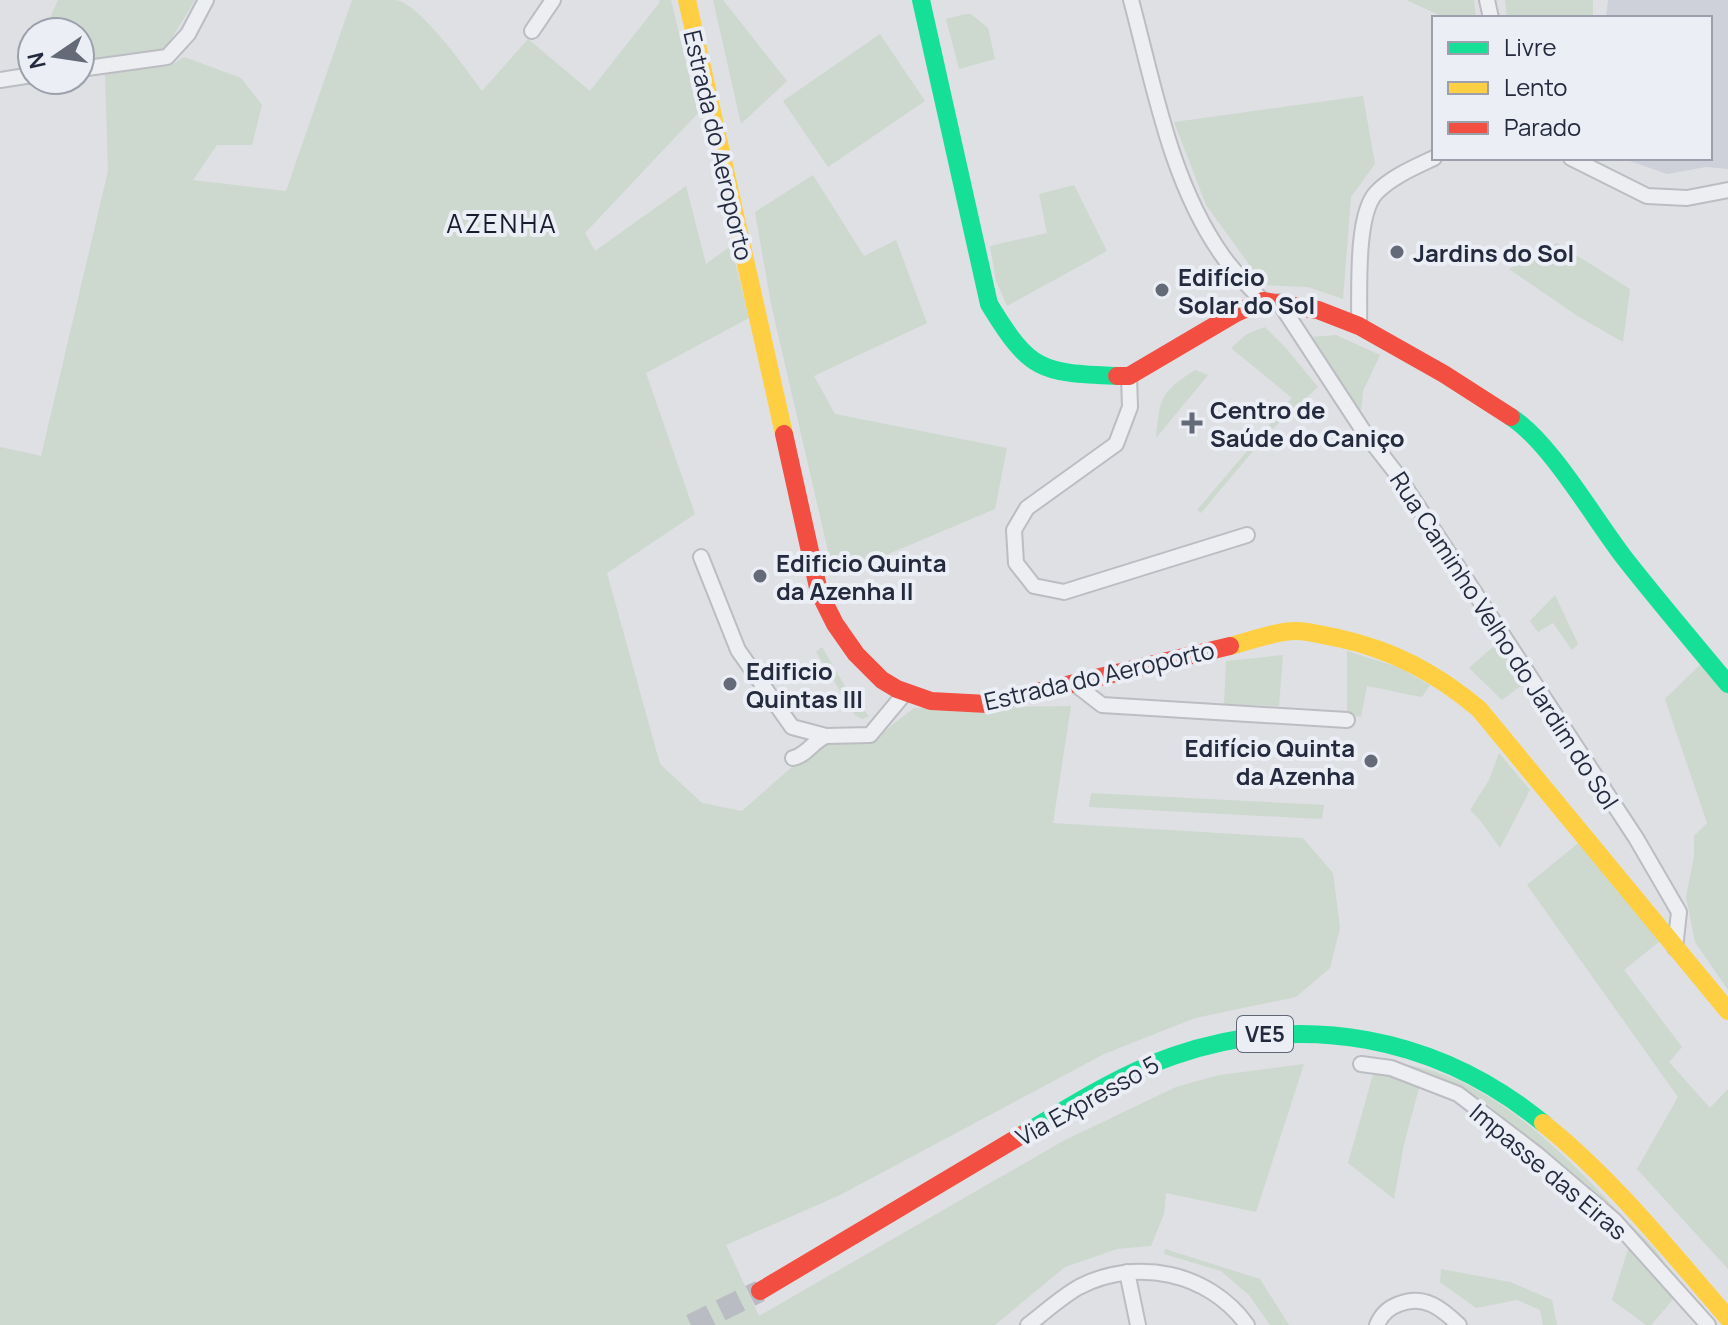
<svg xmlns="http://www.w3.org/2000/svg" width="1728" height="1325" font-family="Manrope,sans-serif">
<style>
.built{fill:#ced1da}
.green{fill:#cdd8ce}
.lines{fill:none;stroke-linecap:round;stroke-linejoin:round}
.primary-tunnel{stroke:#b9bcc3;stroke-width:22;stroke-dasharray:22 11;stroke-linecap:butt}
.street-casing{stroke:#bbbdc2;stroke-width:18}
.street{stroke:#edeef1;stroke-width:14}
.fast{stroke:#16e098;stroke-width:18}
.slow{stroke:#ffcf43;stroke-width:18}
.jam{stroke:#f24e42;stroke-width:18}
.poi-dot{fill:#656a78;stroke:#ebeef5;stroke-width:3}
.labels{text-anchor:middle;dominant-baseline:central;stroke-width:8;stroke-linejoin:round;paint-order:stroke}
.shield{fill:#ebeef5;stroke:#606675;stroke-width:2}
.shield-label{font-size:22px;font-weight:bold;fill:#242b3e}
.street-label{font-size:24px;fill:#242b3e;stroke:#ebeef5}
.poi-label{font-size:24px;font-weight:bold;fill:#242b3e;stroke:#ebeef5;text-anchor:start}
.neighbourhood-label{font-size:26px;letter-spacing:2px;fill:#171c2f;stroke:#ebeef5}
</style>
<rect width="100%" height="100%" fill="#dee0e4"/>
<path class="built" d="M 1608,0 L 1728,0 L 1728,169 L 1706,167 L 1667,174 L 1621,158 L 1710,158 L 1710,18 L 1606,18 Z"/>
<g class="green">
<path d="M 58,0 L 195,0 L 164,51 L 80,61 L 80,32 L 44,32 Z"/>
<path d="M 352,0 C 366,0 383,0 396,0 C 420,4 467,70 482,91 L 528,39 L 590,91 L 660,2 L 659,0 L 671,0 L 698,113 L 585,233 L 595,251 L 686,186 L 706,264 L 731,246 L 749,318 L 646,373 L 695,514 L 607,573 L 660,764 L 702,803 L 742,811 L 829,734 L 882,733 L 914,708 L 1071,706 L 1053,823 L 1303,838 L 1333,873 L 1340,928 L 1330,968 L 1296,997 L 1195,1018 L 1104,1054 L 840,1195 L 726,1245 L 759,1316 L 1065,1140 L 1176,1087 L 1219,1075 L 1304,1064 L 1256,1212 L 1166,1193 L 1164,1214 L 1151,1246 L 1117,1249 L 1065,1267 L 995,1325 L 0,1325 L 0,447 L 41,456 L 108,171 L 105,73 L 170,66 L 184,57 L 241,78 L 262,105 L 252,145 L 217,145 L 193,180 L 286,191 Z"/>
<path d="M 713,0 L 723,0 L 787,81 L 741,124 Z"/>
<path d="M 1406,0 L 1474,0 L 1476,18 L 1446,18 Z"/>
<path d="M 1505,0 L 1593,0 L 1593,18 L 1507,18 Z"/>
<path d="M 965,14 L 971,14 L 988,28 L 995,59 L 959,69 L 946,19 Z"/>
<path d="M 880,34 L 925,101 L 828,167 L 783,101 Z"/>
<path d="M 1363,96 L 1375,164 L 1351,197 L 1343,299 L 1308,287 L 1264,285 L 1206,205 L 1174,122 Z"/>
<path d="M 813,175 L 864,256 L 896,240 L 927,323 L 814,376 L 835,414 L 1007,448 L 995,509 L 834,577 L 771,304 L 755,212 Z"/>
<path d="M 1074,185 L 1107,251 L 1007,306 L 996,281 L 990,246 L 1047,233 L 1039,194 Z"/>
<path d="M 1557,243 L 1630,289 L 1623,342 L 1579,317 L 1509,269 Z"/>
<path d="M 1265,327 L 1285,347 L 1318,387 L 1269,432 L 1201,513 L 1197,510 L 1292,398 L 1231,348 L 1247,334 Z"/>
<path d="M 1336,335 L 1380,355 L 1363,391 L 1361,412 L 1310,337 Z"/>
<path d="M 1195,370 L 1208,375 L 1156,438 C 1160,397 1160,393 1195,370 Z"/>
<path d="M 1555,595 L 1578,644 L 1572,650 L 1553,623 L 1538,632 L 1530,621 Z"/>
<path d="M 1502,639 L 1530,679 L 1502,700 L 1469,668 Z"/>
<path d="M 822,647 L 849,693 L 869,716 L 862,719 L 855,715 L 816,652 Z"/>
<path d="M 1347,651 L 1398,667 L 1430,685 L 1422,697 C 1403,694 1385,689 1367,686 L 1361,717 L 1347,714 Z"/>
<path d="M 1283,655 L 1279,706 L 1224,704 L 1226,661 Z"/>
<path d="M 1706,659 L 1728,684 L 1728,990 L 1695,942 L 1686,897 L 1694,856 L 1694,836 L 1707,823 L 1665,699 Z"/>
<path d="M 1499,753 L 1530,790 L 1500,848 L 1479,819 L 1470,810 L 1489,780 Z"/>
<path d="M 1091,793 L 1324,805 L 1322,819 L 1089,807 Z"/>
<path d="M 1582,840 L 1660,941 L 1624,970 L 1682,1047 L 1669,1062 L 1710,1108 L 1728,1089 L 1728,1269 L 1637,1169 L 1678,1097 L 1527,885 Z"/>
<path d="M 1400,1064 C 1489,1074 1567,1156 1624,1218 C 1638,1232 1656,1247 1665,1263 L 1616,1216 L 1489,1105 L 1433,1074 Z"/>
<path d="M 1374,1071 L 1420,1084 L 1404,1144 L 1394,1199 L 1348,1163 Z"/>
<path d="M 1629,1246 L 1676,1296 L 1651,1325 L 1646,1325 L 1612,1300 Z"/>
<path d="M 1165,1249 L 1260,1279 L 1289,1325 L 1270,1325 L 1249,1295 L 1221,1271 L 1164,1254 Z"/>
<path d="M 1441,1269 L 1510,1282 L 1552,1300 L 1557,1325 L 1543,1325 L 1540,1310 L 1517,1300 L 1476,1308 L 1440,1282 Z"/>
</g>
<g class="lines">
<path class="primary-tunnel" d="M 691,1325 L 760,1291"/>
<defs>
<g id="street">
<path d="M 1131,0 C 1154,85 1170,181 1222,255 C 1233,271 1249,287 1263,301"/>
<path d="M 1487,0 L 1491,18"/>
<path d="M 532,31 L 553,0"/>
<path d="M 80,69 L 167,57 L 188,34 L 206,0"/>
<path d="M 0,80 L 32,75"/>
<path d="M 1571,158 L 1647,196 L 1687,198 L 1728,190"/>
<path d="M 1279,302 L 1364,432 L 1396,473 L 1636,838 L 1679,912 L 1675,948"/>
<path d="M 1359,326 C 1360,294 1355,216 1376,193 C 1391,177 1415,167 1434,158"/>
<path d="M 1129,376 L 1130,407 L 1116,444 L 1027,508 L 1014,530 L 1016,563 L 1034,586 L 1064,592 L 1247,535"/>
<path d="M 701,557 L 738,650 L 792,727 L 826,736"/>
<path d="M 1075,684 L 1102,705 L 1347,720"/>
<path d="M 793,758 C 807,755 813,741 826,736 L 870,735 L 905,693"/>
<path d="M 1361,1064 L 1391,1068 L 1458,1094 L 1538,1155 L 1614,1220 L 1708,1325"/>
<path d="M 1127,1272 L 1138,1325"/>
<path d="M 1028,1325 C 1044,1313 1061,1297 1079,1287 C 1136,1257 1209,1272 1247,1325"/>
<path d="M 1377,1325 C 1381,1315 1388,1308 1399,1304 C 1424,1294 1441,1308 1459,1325"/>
</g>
</defs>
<use href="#street" class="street-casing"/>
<use href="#street" class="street"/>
<g class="fast">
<path d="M 921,0 L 989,304 C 1030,371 1040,373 1117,376"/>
<path d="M 1511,417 C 1552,444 1594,519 1626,560 C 1659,602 1694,643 1728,684"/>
<path d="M 1022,1135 C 1071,1106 1119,1075 1173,1056 C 1303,1011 1437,1036 1543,1123"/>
</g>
<g class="slow">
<path d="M 687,0 L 784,434"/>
<path d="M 1230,646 C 1250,641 1275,631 1296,631 C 1310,631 1325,636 1338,638 C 1393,650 1436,673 1479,709 L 1728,1011"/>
<path d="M 1543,1123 C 1614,1180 1669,1250 1728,1318"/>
</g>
<g class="jam">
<path d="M 1117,376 L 1129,376 L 1236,313 L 1263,301 L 1318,310 L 1359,326 L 1444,374 L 1511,417"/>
<path d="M 784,434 L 819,592 L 835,624 L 856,654 L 882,680 L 897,689 L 931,701 L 987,704 L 1230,646"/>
<path d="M 760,1291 L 1022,1135"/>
</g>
</g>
<g class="poi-dot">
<circle cx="1397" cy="252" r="8"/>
<circle cx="1162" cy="290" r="8"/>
<path d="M1188 411h8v8h8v8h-8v8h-8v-8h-8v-8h8z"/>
<circle cx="760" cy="576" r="8"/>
<circle cx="730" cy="684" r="8"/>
<circle cx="1371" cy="761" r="8"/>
</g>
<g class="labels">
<rect class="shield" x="1237" y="1016" width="56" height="36" rx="6"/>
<g class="shield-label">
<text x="1265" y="1034">VE5</text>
</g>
<g class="street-label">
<text transform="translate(719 145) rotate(77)">Estrada do Aeroporto</text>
<text transform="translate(1505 640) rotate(57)">Rua Caminho Velho do Jardim do Sol</text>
<text transform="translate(1099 675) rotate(-13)">Estrada do Aeroporto</text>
<text transform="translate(1087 1100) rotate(-29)">Via Expresso 5</text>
<text transform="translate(1549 1171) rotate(40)">Impasse das Eiras</text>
</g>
<g class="poi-label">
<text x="1413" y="252">Jardins do Sol</text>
<text x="1178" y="276">Edifício<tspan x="1178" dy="28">Solar do Sol</tspan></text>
<text x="1210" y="409">Centro de<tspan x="1210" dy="28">Saúde do Caniço</tspan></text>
<text x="776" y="562">Edificio Quinta<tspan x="776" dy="28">da Azenha II</tspan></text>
<text x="746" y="670">Edificio<tspan x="746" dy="28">Quintas III</tspan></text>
<text x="1355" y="747" text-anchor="end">Edifício Quinta<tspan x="1355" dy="28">da Azenha</tspan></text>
</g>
<g class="neighbourhood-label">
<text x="502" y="223">AZENHA</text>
</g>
</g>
<rect x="1432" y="16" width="280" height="144" fill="#ebeef5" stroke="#9ba0ac" stroke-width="2"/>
<rect x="1448" y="42" width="40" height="12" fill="#16e098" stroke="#9ba0ac" stroke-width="2"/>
<text x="1504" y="56" font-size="24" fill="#242b3e">Livre</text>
<rect x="1448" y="82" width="40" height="12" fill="#ffcf43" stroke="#9ba0ac" stroke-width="2"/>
<text x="1504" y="96" font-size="24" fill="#242b3e">Lento</text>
<rect x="1448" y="122" width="40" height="12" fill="#f24e42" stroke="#9ba0ac" stroke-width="2"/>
<text x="1504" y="136" font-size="24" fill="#242b3e">Parado</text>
<g transform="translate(56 56) rotate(257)"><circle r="38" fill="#ebeef5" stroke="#9ba0ac" stroke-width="2"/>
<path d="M0-6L14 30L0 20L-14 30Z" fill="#656a78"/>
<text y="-12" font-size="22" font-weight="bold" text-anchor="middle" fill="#242b3e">N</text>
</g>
</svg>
